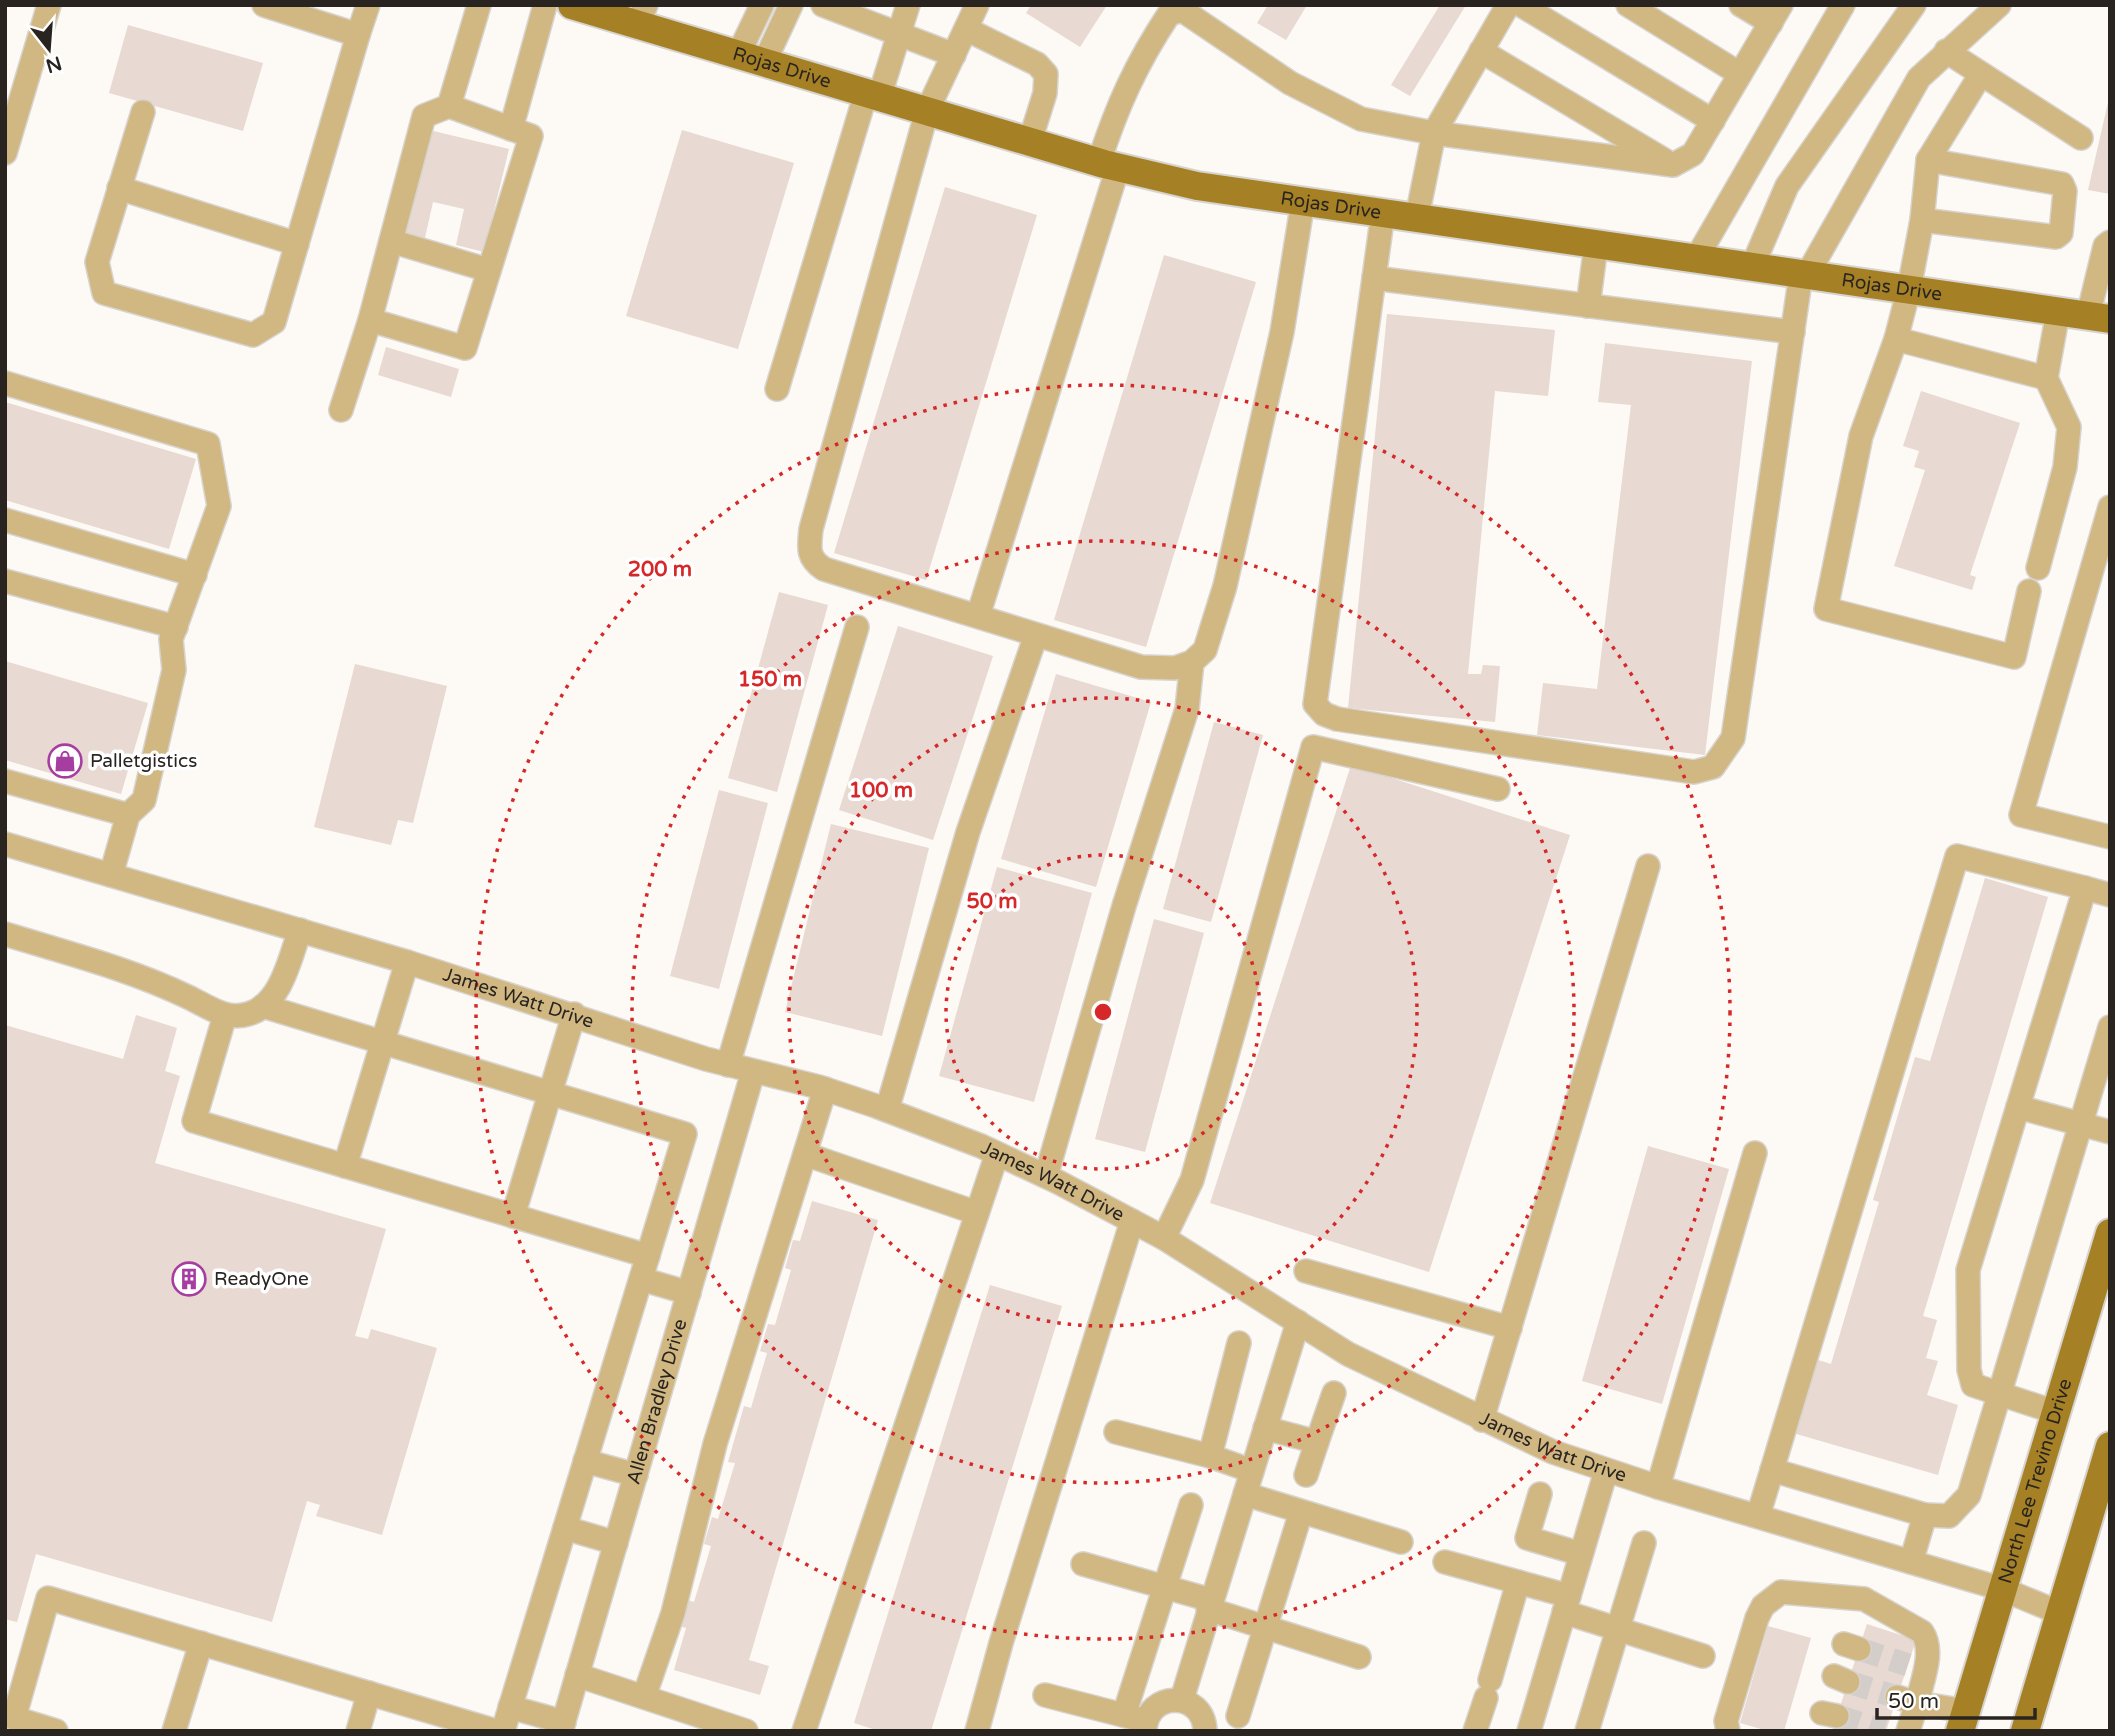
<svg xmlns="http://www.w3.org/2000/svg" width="2115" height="1736" font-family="'Varela Round',sans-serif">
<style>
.building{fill:#e8d9d2}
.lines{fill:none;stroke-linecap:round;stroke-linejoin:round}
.minor-tunnel{stroke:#d3ceca;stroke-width:23;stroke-dasharray:23 11;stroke-linecap:butt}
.minor-casing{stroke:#d7d3ce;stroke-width:26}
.major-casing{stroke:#d7d3ce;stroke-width:32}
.minor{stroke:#d1b882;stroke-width:23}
.major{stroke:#a58024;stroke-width:28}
.ring{fill:none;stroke:#d62828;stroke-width:3.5;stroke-dasharray:3.5 7}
.labels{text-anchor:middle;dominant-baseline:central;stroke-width:7;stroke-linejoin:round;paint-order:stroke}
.street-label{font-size:19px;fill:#292420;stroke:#fff}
.poi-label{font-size:19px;fill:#292420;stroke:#fff;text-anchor:start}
.centre{fill:#d62828;stroke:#fff;stroke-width:3.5}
.ring-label{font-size:21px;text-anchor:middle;font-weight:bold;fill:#d62828;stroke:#fff;stroke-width:7;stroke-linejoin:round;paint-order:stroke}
</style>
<rect width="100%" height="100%" fill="#fdf9f4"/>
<g class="building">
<path d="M 1031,5 L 1107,5 L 1080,47 L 1026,13 Z"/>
<path d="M 1268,5 L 1307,5 L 1286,40 L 1257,23 Z"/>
<path d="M 1440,5 L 1466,5 L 1410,96 L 1391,85 Z"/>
<path d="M 128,25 L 263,63 L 243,131 L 109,93 Z"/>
<path d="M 2109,98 L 2110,98 L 2110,194 L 2088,190 Z"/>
<path d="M 429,130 L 509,149 L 484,252 L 456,245 L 464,209 L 433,202 L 424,242 L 403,237 Z"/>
<path d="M 682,130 L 794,163 L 738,349 L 626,316 Z"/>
<path d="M 945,187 L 1037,215 L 926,580 L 834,553 Z"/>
<path d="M 1164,255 L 1256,282 L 1146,647 L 1054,620 Z"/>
<path d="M 1387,314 L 1555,330 L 1548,396 L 1495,391 L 1468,674 L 1481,674 L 1483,665 L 1500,666 L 1495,722 L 1348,708 Z"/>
<path d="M 1605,343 L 1752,361 L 1705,755 L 1537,735 L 1543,683 L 1597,689 L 1631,405 L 1598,402 Z"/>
<path d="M 386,347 L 459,369 L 451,397 L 378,375 Z"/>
<path d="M 1921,391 L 2020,423 L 1970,575 L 1976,577 L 1972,590 L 1894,566 L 1925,470 L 1914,467 L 1919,451 L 1903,446 Z"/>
<path d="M 5,402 L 196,459 L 169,549 L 5,500 Z"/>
<path d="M 779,592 L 828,605 L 777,792 L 728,778 Z"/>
<path d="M 898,626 L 993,656 L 933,840 L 839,810 Z"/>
<path d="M 5,661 L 148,703 L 121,794 L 5,760 Z"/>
<path d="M 355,664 L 447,686 L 413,823 L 398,820 L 391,845 L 314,827 Z"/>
<path d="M 1056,674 L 1151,702 L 1096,887 L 1001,859 Z"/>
<path d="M 1214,722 L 1263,735 L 1211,922 L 1163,909 Z"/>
<path d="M 1351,765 L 1570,835 L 1429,1272 L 1210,1203 Z"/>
<path d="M 719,790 L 768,803 L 719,989 L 670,976 Z"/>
<path d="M 831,824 L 929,848 L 882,1036 L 785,1012 Z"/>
<path d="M 997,867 L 1092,893 L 1034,1102 L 939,1076 Z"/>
<path d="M 1985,878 L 2048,897 L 1923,1316 L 1937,1320 L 1926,1358 L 1938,1361 L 1927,1395 L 1958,1405 L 1938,1475 L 1793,1433 L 1815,1359 L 1831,1364 L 1879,1202 L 1873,1200 L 1915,1057 L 1930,1061 Z"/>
<path d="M 1154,919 L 1204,933 L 1145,1152 L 1095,1139 Z"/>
<path d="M 136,1015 L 177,1028 L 165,1071 L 180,1076 L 155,1163 L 386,1229 L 355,1336 L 368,1339 L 371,1329 L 437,1348 L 382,1535 L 316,1516 L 320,1505 L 307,1501 L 272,1622 L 36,1554 L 17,1622 L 5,1619 L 5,1025 L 123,1059 Z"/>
<path d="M 1648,1146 L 1729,1169 L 1662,1404 L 1582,1381 Z"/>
<path d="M 812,1201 L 878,1220 L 749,1660 L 769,1666 L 760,1695 L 674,1670 L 686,1628 L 679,1626 L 687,1600 L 694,1602 L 711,1546 L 704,1544 L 712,1517 L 718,1519 L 735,1463 L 728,1462 L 744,1406 L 751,1408 L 767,1353 L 760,1351 L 768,1324 L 775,1325 L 791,1270 L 785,1268 L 793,1240 L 800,1241 Z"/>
<path d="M 990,1285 L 1062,1306 L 931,1731 L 879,1731 L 854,1723 Z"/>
<path d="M 1867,1624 L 1916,1640 L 1886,1731 L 1832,1731 Z"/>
<path d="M 1768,1626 L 1811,1638 L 1784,1731 L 1768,1731 L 1740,1723 Z"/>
</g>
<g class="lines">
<g class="minor-tunnel">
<path d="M 1859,1649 L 1908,1665"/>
<path d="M 1848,1682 L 1897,1697"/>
<path d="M 1837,1716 L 1884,1731"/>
</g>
<defs>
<g id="minor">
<path d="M 264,5 L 358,35 L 368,5"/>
<path d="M 823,5 L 954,55"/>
<path d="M 977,5 L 927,111 L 811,529 C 809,548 807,558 824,569 L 1141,667 L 1175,668 L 1192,662 L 1205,650 L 1225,586 L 1282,332 L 1303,201"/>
<path d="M 1521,5 L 1713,121"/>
<path d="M 1628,5 L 1740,74"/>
<path d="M 1741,5 L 1771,23"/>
<path d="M 637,25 L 646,5"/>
<path d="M 966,29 L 1037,64 L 1046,74 L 1045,93 L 1030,141"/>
<path d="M 1481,51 L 1664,160"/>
<path d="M 1946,51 L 2081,138"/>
<path d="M 738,55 L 762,5"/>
<path d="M 764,63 L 791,5"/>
<path d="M 1981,74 L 1928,160 L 1922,220 L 1909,289 L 1896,339 L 1861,436 L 1826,609 L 2014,657 L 2029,591"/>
<path d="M 879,98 L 908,5"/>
<path d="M 449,106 L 531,136 L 465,348 L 370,320 L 424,116 Z"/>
<path d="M 449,106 L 479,5"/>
<path d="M 143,112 L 97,262 L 104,293 L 253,335 L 274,322 L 358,35"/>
<path d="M 511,129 L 545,5"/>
<path d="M 5,153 L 49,5"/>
<path d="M 1099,162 C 1117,106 1136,64 1169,14 L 1182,10 L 1290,83 L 1361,119 L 1434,133 L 1508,5"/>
<path d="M 119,188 L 297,244"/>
<path d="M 1383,213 L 1315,704 L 1324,714 L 1337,719 L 1694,772 L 1713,767 L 1733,738 L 1801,274"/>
<path d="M 1417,217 L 1434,133 L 1673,165 L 1693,154 L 1781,5"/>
<path d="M 1922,220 L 2056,237 L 2061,233 L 2065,191 L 2062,184 L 1928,160"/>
<path d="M 391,241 L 488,270"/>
<path d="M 1696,259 L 1843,5"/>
<path d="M 1752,267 L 1787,186 L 1914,5"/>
<path d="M 1807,275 L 1919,78 L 1999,5"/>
<path d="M 1374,278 L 1793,332"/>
<path d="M 1588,306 L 1596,245"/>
<path d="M 2088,316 L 2105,246 L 2110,242"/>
<path d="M 1896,339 L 2046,378 L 2058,312"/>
<path d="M 5,383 L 208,444 L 219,506 L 171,639 L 174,670 L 144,800 L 128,815"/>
<path d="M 777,389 L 866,93"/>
<path d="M 341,410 L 370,320"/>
<path d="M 2110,507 L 2021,815 L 2110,837"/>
<path d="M 5,520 L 195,575"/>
<path d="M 2038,568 L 2065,467 L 2069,427 L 2046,378"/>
<path d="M 5,581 L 176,627"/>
<path d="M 978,616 L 1118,167"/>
<path d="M 5,781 L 128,815 L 111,875"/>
<path id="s1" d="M 5,844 L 407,962 L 706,1059 L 819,1087 L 876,1106 L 981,1146 L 1058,1182 L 1164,1238 L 1348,1354 L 1553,1452 L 1658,1487 L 2002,1589 L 2060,1613"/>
<path d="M 5,934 C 67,953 130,969 188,997 C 207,1006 226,1021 248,1014 C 281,1005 290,958 300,930"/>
<path d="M 263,1006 L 685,1134 L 503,1731"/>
<path d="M 225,1015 L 194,1121 L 648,1256"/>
<path d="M 728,1065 L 857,627"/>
<path d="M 2018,1107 L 2110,1132"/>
<path d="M 887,1110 L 968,832 L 1036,635"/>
<path d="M 805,1154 L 977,1213"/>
<path d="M 345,1166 L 407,962"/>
<path d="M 1046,1176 L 1124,906 L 1187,709 L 1192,662"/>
<path d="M 513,1216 L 574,1014"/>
<path d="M 1164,1238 L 1192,1180 L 1313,747 L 1498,789"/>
<path d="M 1306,1271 L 1510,1328"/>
<path d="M 641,1279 L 689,1293"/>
<path d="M 2055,1412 L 1973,1385 L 1969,1370 L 1968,1270 L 2085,888 L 2110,895"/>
<path d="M 1482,1420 L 1648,866"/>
<path d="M 1265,1428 L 1317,1442 L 1334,1393"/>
<path d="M 1116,1432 L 1210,1456 L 1252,1471"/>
<path d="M 1210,1456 L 1239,1343"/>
<path d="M 585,1461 L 636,1475"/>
<path d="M 1772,1470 L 1957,856 L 2085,888"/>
<path d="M 1306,1475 L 1317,1442"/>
<path d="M 1658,1487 L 1755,1153"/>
<path d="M 1245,1494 L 1401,1542"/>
<path d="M 1540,1494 L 1527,1538 L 1581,1554"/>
<path d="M 1925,1515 L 1949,1516 L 1969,1495 L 2110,1027"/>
<path d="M 1758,1516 L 1772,1470 L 1925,1515 L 1911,1562"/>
<path d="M 565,1528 L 616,1543"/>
<path d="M 1445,1562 L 1569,1596"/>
<path d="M 1083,1564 L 1211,1600"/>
<path d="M 1208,1609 L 1359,1657"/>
<path d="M 1564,1612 L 1703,1656"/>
<path d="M 1844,1644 L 1859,1649"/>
<path d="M 577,1675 L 746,1731"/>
<path d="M 1834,1676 L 1848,1682"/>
<path d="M 1490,1680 L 1518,1582"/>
<path d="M 1045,1695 L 1146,1721"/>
<path d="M 644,1697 L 673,1613 L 715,1444 L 825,1089"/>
<path d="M 1182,1699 L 1298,1322"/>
<path d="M 510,1707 L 564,1722"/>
<path d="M 1822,1713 L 1837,1716"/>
<path d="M 1124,1715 L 1191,1505"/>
<path d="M 1238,1716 L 1301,1512"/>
<path d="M 56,1731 L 14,1718 L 48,1598 L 496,1731"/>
<path d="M 174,1731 L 201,1643"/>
<path d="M 358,1731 L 369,1693"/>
<path id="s2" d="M 561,1731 L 753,1072"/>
<path d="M 804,1731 L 997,1154"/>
<path d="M 977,1731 L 1001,1643 L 1132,1221"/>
<path d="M 1145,1731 C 1146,1690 1204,1690 1205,1731"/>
<path d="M 1475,1731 L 1486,1698"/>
<path d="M 1529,1731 L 1606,1471"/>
<path d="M 1587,1731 L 1644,1543"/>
<path d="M 1728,1731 L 1726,1721 L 1757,1618 L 1763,1606 L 1781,1592 L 1864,1599 L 1922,1632 C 1935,1651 1922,1681 1917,1703 L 1897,1697"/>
<path d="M 1908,1731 L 1917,1703 L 1966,1711"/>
</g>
<g id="major">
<path id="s3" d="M 572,5 L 1104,164 L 1197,186 L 2110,319"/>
<path id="s4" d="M 1960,1731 L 2110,1233"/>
<path d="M 2025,1731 L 2110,1446"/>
</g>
</defs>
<use href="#minor" class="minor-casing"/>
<use href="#major" class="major-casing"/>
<use href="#minor" class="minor"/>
<use href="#major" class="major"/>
</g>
<g class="ring">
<circle cx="1103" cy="1012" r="157"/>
<circle cx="1103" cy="1012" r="314"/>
<circle cx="1103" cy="1012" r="471"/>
<circle cx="1103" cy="1012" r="627"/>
</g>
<defs>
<symbol id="shop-ring" viewBox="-11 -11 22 22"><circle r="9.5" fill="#fff" stroke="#a63ea1" stroke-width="1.5"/><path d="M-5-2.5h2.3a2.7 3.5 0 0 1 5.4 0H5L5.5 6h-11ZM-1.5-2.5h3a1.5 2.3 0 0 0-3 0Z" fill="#a63ea1"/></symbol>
<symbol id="building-ring" viewBox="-11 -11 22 22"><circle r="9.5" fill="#fff" stroke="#a63ea1" stroke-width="1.5"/><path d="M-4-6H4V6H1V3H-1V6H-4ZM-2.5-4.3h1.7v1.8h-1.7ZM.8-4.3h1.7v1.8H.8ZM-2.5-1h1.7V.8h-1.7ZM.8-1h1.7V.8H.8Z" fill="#a63ea1"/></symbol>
</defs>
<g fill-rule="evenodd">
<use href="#shop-ring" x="46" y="742" width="38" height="38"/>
<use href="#building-ring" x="170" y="1260" width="38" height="38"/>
</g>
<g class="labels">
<g class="street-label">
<text stroke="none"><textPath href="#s3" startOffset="219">Rojas Drive</textPath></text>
<text stroke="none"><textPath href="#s3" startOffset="786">Rojas Drive</textPath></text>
<text stroke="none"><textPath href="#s3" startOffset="1353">Rojas Drive</textPath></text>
<text stroke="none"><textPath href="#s1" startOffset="536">James Watt Drive</textPath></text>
<text stroke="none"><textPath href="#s1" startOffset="1102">James Watt Drive</textPath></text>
<text stroke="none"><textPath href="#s2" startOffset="343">Allen Bradley Drive</textPath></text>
<text stroke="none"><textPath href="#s1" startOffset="1670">James Watt Drive</textPath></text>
<text stroke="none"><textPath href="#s4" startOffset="261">North Lee Trevino Drive</textPath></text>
</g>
<g class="poi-label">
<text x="90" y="761">Palletgistics</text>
<text x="214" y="1279">ReadyOne</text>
</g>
</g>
<circle cx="1103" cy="1012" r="10" class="centre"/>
<g class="ring-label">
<text x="660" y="576">200 m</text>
<text x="770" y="686">150 m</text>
<text x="881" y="797">100 m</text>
<text x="992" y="908">50 m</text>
</g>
<rect width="2115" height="1736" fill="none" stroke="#292420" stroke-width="14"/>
<g transform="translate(49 49) rotate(163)" stroke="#ffffff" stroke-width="5" paint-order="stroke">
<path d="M0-5L12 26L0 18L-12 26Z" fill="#292420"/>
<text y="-10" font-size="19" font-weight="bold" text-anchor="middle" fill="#292420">N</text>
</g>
<path d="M1877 1708v10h158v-10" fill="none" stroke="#292420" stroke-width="3.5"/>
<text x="1888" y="1708" font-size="21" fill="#292420" stroke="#ffffff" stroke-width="5" paint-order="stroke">50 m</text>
</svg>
